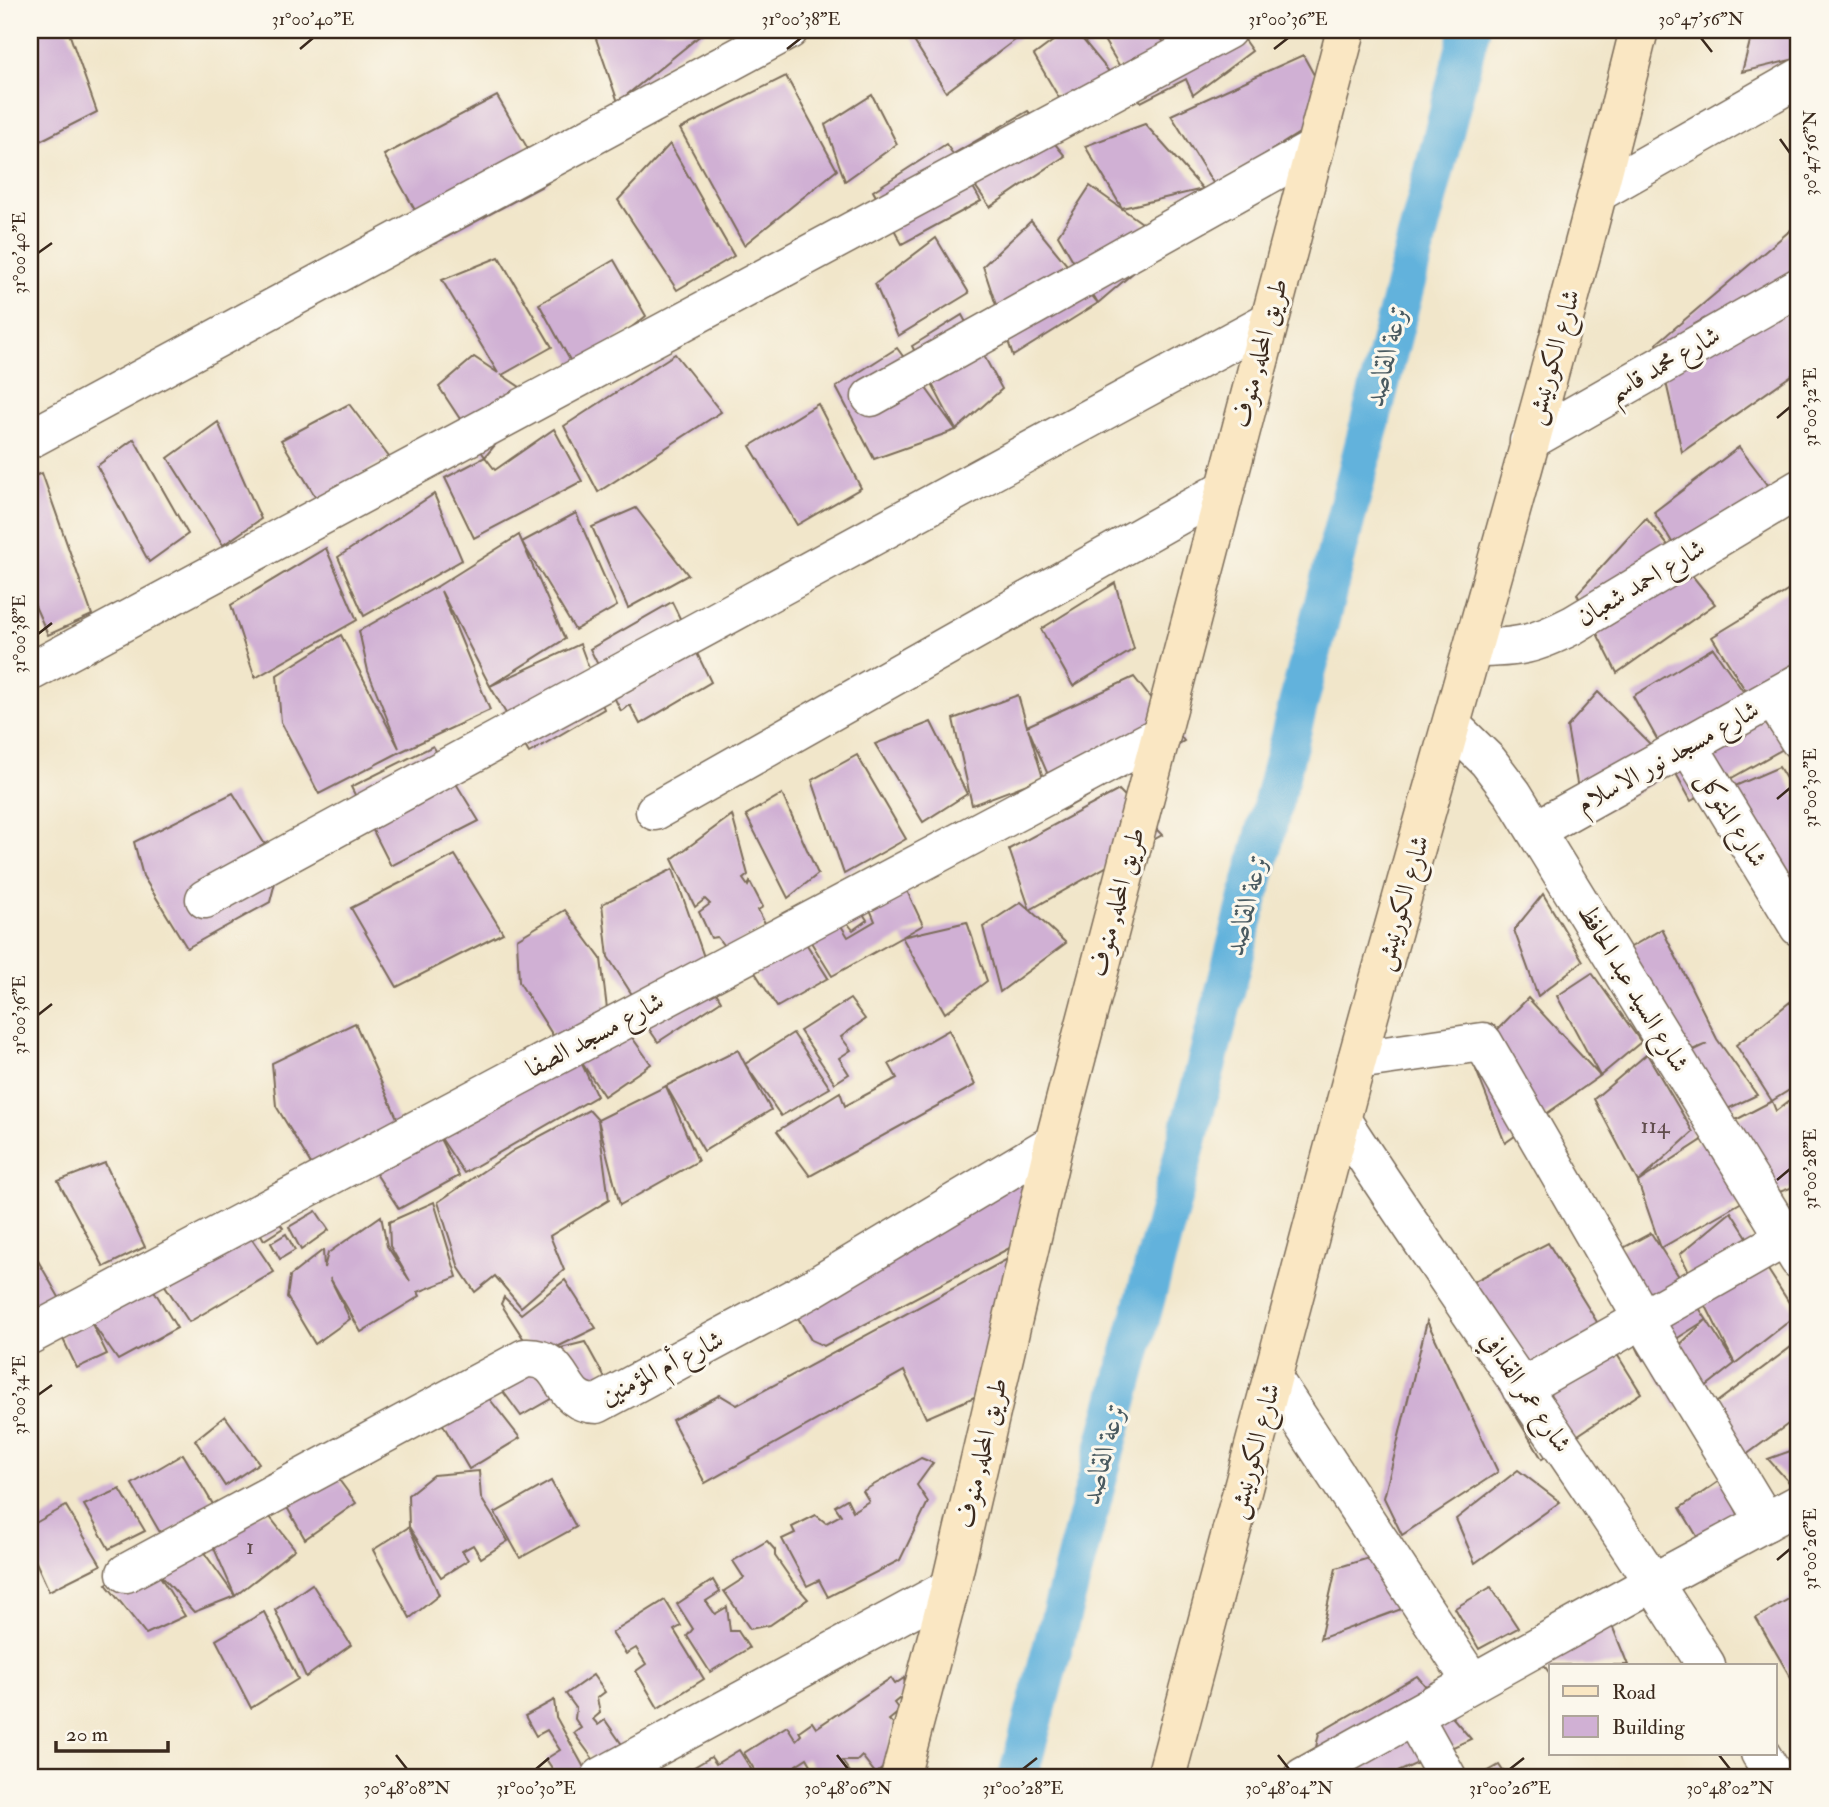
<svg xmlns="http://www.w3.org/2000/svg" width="1829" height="1807" font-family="'IM FELL Double Pica',Amiri,serif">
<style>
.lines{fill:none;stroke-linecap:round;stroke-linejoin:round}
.canal{stroke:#62b2dc;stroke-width:40}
.building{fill:#d0b0d4}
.street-casing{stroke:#7b6c5a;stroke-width:41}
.secondary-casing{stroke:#7b6c5a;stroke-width:41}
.street{stroke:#fff;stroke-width:38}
.secondary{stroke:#fae7c3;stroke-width:38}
.ticks{fill:none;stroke:#3b2a1e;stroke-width:2.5}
.labels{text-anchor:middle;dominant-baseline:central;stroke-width:6;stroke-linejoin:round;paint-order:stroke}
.number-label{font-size:23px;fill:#604c4c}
.street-label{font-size:26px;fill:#3b2a1e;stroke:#fbf7ec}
.water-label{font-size:28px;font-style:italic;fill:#495a60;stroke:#fbf7ec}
.neatline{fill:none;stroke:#3b2a1e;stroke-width:2.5}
.ticks-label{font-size:18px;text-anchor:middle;fill:#3b2a1e}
</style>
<rect width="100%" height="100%" fill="#fbf7ec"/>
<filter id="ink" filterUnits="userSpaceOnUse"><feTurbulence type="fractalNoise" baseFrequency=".0143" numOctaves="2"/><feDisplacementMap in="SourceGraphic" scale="14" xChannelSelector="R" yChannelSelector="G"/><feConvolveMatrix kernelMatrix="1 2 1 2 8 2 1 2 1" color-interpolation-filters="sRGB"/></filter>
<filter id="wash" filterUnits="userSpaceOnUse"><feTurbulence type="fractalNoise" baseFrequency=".00686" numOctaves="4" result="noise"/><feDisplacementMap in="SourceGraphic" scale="28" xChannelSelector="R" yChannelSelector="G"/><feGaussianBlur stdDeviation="1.57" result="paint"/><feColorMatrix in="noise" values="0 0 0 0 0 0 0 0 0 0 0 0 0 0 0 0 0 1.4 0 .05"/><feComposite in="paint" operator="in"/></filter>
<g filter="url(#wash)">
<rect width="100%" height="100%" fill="#f1e6ca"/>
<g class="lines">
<path class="canal" d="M 1018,1777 L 1178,1176 L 1470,30"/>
</g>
<g id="blocks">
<g class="building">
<path d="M 30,30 L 68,30 L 97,112 L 30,146 Z"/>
<path d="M 593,30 L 707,30 L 618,102 Z"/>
<path d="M 907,30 L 1015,30 L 1019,37 L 946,92 Z"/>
<path d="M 1068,30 L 1075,30 L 1111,74 L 1062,103 L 1034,55 Z"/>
<path d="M 1098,30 L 1155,30 L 1178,62 L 1165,30 L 1237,30 L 1252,51 L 1193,95 L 1186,79 L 1141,102 Z"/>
<path d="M 1753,30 L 1799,30 L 1799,58 L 1742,72 Z"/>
<path d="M 1303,55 L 1334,111 L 1215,186 L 1171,115 Z"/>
<path d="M 786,76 L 837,170 L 744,245 L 680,129 Z"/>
<path d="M 872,95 L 897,144 L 845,181 L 825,125 Z"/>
<path d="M 497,96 L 548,183 L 434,244 L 384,155 Z"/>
<path d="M 1028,111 L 1065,156 L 990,207 L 958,161 L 981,201 L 902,244 L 873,191 L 946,144 L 953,154 Z"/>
<path d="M 1145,124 L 1203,189 L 1122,208 L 1085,146 Z"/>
<path d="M 670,144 L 734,256 L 677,290 L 618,200 Z"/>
<path d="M 1090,186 L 1169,242 L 1098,303 L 1013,356 L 983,266 L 1031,221 L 1098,303 L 1058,235 Z"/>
<path d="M 1799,223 L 1799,370 L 1682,452 L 1657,343 Z"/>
<path d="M 936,238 L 969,293 L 898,336 L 875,284 Z"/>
<path d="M 499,257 L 552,347 L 502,375 L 535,397 L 485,457 L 439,387 L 474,357 L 498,373 L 442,280 Z"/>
<path d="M 614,260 L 646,316 L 576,371 L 539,304 Z"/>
<path d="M 962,315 L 1002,389 L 956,430 L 912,346 Z"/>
<path d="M 897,348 L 956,430 L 874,459 L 836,387 Z"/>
<path d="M 675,354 L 721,412 L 598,492 L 564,426 Z"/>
<path d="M 349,404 L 389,457 L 318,501 L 281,440 Z"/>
<path d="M 818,404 L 861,488 L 797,525 L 750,446 Z"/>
<path d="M 218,422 L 261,519 L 223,545 L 168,458 Z"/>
<path d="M 554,429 L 582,481 L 474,538 L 445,478 L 485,457 L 495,470 Z"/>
<path d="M 134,439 L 188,534 L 149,562 L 97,466 Z"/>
<path d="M 1799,440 L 1799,475 L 1790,447 Z"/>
<path d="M 1739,447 L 1791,515 L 1691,574 L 1654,512 Z"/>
<path d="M 42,473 L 92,615 L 48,635 L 30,595 L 30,478 Z"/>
<path d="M 434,494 L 462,560 L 364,616 L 338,557 Z"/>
<path d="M 636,508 L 688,575 L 628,608 L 592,527 Z"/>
<path d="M 576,513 L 617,606 L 575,630 L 522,542 L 565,639 L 490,686 L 580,644 L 604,709 L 529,753 L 490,686 L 441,591 L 490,710 L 400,752 L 319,794 L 281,722 L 277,675 L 341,635 L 399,748 L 368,671 L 359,631 L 438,586 L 519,535 L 522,542 Z"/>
<path d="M 1646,518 L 1715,604 L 1617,673 L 1577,594 Z"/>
<path d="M 326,548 L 357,620 L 255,678 L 231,605 Z"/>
<path d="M 1115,583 L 1134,649 L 1073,686 L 1041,629 Z"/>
<path d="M 1799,584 L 1799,740 L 1691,801 L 1674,770 L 1584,823 L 1567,727 L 1598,692 L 1672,766 L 1633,696 L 1713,648 L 1772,733 L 1712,637 Z"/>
<path d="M 672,602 L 711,682 L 640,724 L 630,705 L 621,711 L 590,649 Z"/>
<path d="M 1134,677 L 1184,741 L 1063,810 L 1028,728 L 1043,778 L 972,805 L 953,719 L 1018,695 L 1027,726 Z"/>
<path d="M 931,722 L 967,794 L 923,822 L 875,744 Z"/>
<path d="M 433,746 L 479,821 L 391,866 L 351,787 Z"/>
<path d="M 857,755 L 906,839 L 844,874 L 812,780 Z"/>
<path d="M 1779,767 L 1799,800 L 1799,874 L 1761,887 L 1705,799 Z"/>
<path d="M 1119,790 L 1162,835 L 1030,910 L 1066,943 L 1000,992 L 983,927 L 1021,902 L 1030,910 L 1009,849 Z"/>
<path d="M 233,793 L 279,867 L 270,902 L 187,948 L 143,876 L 134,842 Z"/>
<path d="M 782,794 L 818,874 L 788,898 L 746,815 Z"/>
<path d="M 732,815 L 748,875 L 743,879 L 748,886 L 750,882 L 763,907 L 758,910 L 766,925 L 727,950 L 717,937 L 711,938 L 699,912 L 710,904 L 705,899 L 695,907 L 672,859 Z"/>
<path d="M 455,855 L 503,933 L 397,987 L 351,908 Z"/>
<path d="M 673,869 L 705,960 L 640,1007 L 608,957 L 602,904 Z"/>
<path d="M 901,878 L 923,925 L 902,937 L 967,922 L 987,981 L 945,1013 L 902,937 L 832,976 L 804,931 L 840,924 L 848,937 L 875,921 L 869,907 Z"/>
<path d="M 1543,894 L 1583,961 L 1538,996 L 1514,930 Z"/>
<path d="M 858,906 L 867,920 L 853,930 L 841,915 Z"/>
<path d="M 565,910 L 601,959 L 610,1034 L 561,1048 L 519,982 L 517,939 Z"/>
<path d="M 1662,929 L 1717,1039 L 1757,1095 L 1717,1114 L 1684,1055 L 1707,1044 L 1682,1054 L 1624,951 Z"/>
<path d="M 800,934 L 828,978 L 777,1007 L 747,960 Z"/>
<path d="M 1592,973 L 1641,1042 L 1600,1076 L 1505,1143 L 1471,1057 L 1528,998 L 1600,1076 L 1557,996 Z"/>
<path d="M 708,979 L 721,1001 L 658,1042 L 640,1016 Z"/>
<path d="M 850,999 L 865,1019 L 841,1037 L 851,1050 L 839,1058 L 849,1074 L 835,1083 L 800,1031 Z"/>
<path d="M 1790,1002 L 1799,1013 L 1799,1084 L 1772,1101 L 1776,1111 L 1799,1093 L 1799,1161 L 1788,1140 L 1799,1164 L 1799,1185 L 1768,1196 L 1728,1124 L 1772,1101 L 1736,1045 Z"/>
<path d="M 621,1022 L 651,1064 L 604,1096 L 580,1060 L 597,1096 L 464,1173 L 435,1129 L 459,1176 L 399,1209 L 371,1166 Z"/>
<path d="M 355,1023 L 405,1136 L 325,1187 L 276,1106 L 272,1063 Z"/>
<path d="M 949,1030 L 975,1085 L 810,1176 L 777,1131 L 840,1092 L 845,1106 L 897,1078 L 889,1064 Z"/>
<path d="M 793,1033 L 830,1088 L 781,1116 L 745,1064 L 771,1110 L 704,1151 L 666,1086 L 738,1050 L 745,1064 Z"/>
<path d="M 1647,1054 L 1693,1132 L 1638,1182 L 1594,1099 Z"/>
<path d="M 666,1086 L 698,1161 L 620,1205 L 598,1120 L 609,1200 L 550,1236 L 564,1270 L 521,1307 L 495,1276 L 475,1292 L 459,1268 L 438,1202 L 514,1150 L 589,1110 L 598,1120 Z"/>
<path d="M 1704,1139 L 1742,1202 L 1661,1248 L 1638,1182 Z"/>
<path d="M 105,1163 L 145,1247 L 104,1267 L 58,1181 Z"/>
<path d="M 1037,1165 L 1019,1243 L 824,1346 L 811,1340 L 794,1311 Z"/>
<path d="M 434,1202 L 457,1277 L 418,1292 L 420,1296 L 361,1332 L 330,1278 L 350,1319 L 315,1344 L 287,1297 L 290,1276 L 323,1250 L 324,1268 L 328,1253 L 381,1216 L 387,1246 L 410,1281 L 390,1246 L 389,1222 Z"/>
<path d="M 316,1211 L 329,1230 L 301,1250 L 289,1227 Z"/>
<path d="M 1731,1212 L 1797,1315 L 1677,1409 L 1653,1370 L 1706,1320 L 1643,1360 L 1595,1263 L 1651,1233 L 1735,1364 L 1680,1254 Z"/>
<path d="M 272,1213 L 283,1228 L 264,1240 L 254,1222 Z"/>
<path d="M 247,1232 L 274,1272 L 189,1322 L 160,1278 Z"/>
<path d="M 286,1234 L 295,1250 L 280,1259 L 271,1243 Z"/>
<path d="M 1548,1243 L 1641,1393 L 1542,1459 L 1444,1297 Z"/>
<path d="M 30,1247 L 63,1304 L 30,1322 Z"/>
<path d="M 1015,1255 L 979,1395 L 926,1418 L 904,1371 L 705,1483 L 672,1420 L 720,1395 L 737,1405 Z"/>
<path d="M 565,1280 L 596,1328 L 549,1351 L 585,1342 L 606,1380 L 576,1399 L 536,1358 L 501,1304 L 504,1297 L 521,1314 Z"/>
<path d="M 150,1284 L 177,1328 L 118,1360 L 90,1320 Z"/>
<path d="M 90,1320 L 107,1354 L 77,1368 L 61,1335 Z"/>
<path d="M 1427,1321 L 1498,1472 L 1402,1535 L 1384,1498 Z"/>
<path d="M 1791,1347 L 1799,1357 L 1799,1416 L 1742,1458 L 1701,1414 Z"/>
<path d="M 520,1361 L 561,1393 L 521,1416 L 497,1383 Z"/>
<path d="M 481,1388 L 520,1438 L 469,1469 L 439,1418 Z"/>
<path d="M 225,1416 L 259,1463 L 225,1486 L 195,1440 Z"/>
<path d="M 1799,1448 L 1799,1489 L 1796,1490 L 1768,1459 Z"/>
<path d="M 183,1454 L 214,1506 L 162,1536 L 132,1484 Z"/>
<path d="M 320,1454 L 356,1503 L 305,1539 L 268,1474 Z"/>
<path d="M 921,1458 L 933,1463 L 917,1485 L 928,1502 L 900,1560 L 828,1597 L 819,1580 L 807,1586 L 782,1539 L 795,1533 L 792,1527 L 816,1515 L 826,1523 L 841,1515 L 835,1506 L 847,1499 L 853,1511 L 869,1501 L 863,1491 Z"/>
<path d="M 1518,1470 L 1560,1502 L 1475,1563 L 1456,1519 Z"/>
<path d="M 479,1471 L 481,1498 L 508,1541 L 481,1558 L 473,1545 L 462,1551 L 468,1560 L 441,1577 L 409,1527 L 408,1495 L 433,1475 Z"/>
<path d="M 1721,1480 L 1743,1524 L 1701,1543 L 1680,1508 Z"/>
<path d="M 551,1481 L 576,1527 L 520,1558 L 495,1513 Z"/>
<path d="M 120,1489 L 145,1531 L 109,1549 L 84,1505 Z"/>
<path d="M 66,1506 L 101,1565 L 49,1591 L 30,1549 L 30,1526 Z"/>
<path d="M 266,1512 L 295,1549 L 235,1596 L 209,1537 Z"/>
<path d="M 409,1527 L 439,1595 L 410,1618 L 373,1550 Z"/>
<path d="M 193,1537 L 235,1596 L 194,1612 L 156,1570 L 185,1616 L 146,1634 L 106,1584 Z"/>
<path d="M 767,1541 L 775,1550 L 775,1556 L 793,1582 L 808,1599 L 770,1625 L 750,1629 L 724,1591 L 744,1578 L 733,1561 Z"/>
<path d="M 1379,1555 L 1407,1607 L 1320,1639 L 1336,1568 Z"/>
<path d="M 713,1580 L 720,1592 L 706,1601 L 715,1614 L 727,1607 L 730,1631 L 738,1631 L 749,1648 L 710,1672 L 687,1636 L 693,1629 L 677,1604 Z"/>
<path d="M 312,1584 L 351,1645 L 306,1677 L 275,1610 Z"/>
<path d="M 1491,1587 L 1518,1628 L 1479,1649 L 1455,1608 Z"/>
<path d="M 1799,1593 L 1799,1692 L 1756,1618 Z"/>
<path d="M 665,1600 L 681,1626 L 674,1630 L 704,1679 L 658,1708 L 636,1671 L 646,1664 L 636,1648 L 626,1654 L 612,1633 Z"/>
<path d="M 264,1612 L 298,1679 L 251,1708 L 216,1640 Z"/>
<path d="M 1611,1623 L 1628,1665 L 1551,1665 L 1551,1675 L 1540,1660 Z"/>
<path d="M 593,1675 L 605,1692 L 597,1698 L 600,1713 L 593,1719 L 598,1725 L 605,1720 L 623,1746 L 596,1763 L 574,1733 L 581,1728 L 575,1719 L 576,1708 L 566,1694 Z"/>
<path d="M 1417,1676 L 1471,1739 L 1387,1777 L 1310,1777 L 1319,1733 Z"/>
<path d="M 891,1678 L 895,1684 L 904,1678 L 906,1693 L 894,1703 L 900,1711 L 889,1720 L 893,1724 L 886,1765 L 876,1774 L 862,1756 L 857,1761 L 842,1761 L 850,1772 L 842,1777 L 818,1777 L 807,1758 L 796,1765 L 804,1777 L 759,1777 L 744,1753 L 787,1726 L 796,1740 L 801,1735 L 799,1731 L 812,1722 L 816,1728 Z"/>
<path d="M 554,1700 L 556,1717 L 587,1773 L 577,1777 L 558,1777 L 546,1759 L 560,1750 L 547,1730 L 536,1736 L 525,1716 Z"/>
<path d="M 739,1750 L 756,1777 L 693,1777 L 689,1770 L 711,1757 L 716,1764 Z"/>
<path d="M 1499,1765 L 1507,1777 L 1478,1777 Z"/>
</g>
</g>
</g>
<g filter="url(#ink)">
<use href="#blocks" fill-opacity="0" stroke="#7b6c5a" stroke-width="2"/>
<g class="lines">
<defs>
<g id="street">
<path d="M 1599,192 L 1799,78"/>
<path d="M 871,397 L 1314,149"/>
<path d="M 30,439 L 789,30"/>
<path d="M 1529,441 L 1799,287"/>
<path d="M 1474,648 C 1518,648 1534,645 1573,625 L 1799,489"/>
<path d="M 30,672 L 1227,30"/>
<path d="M 1773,698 L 1799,740"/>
<path d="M 1452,726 L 1488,761 L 1513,794 L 1799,1260"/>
<path d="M 1688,745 L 1799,927"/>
<path d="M 655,811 L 1225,489"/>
<path d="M 1536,830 L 1799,683"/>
<path d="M 205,899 L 1269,321"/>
<path d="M 1357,1060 L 1483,1042 L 1643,1319 L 1766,1522"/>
<path d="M 1342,1121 C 1461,1304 1590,1480 1706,1665"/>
<path d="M 30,1335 L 1161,735"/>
<path d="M 1273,1379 L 1472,1682"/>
<path d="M 1521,1388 L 1799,1230"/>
<path d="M 126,1573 L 525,1358 C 570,1356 555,1404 597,1404 L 811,1289 L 1054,1143"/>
<path d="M 1413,1716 L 1447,1777"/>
<path d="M 1760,1753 L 1775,1777"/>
<path d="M 601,1777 L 950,1588"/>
<path d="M 1303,1777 L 1654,1582 L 1799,1504"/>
</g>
<g id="secondary">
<path d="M 900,1777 L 950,1588 L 1054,1143 L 1346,30"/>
<path d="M 1166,1777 C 1231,1537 1293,1296 1358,1056 C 1452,714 1554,374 1639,30"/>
</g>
</defs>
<use href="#street" class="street-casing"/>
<use href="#secondary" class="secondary-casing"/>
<use href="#street" class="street"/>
<use href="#secondary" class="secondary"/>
</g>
</g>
<path class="ticks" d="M 1701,38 L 1712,52M 300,49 L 313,38M 787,49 L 801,38M 1274,49 L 1288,38M 1780,139 L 1790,153M 38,253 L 52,243M 1777,418 L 1790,407M 38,634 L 52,623M 1777,799 L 1790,788M 38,1015 L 52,1004M 1777,1180 L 1790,1169M 38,1395 L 52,1385M 1777,1560 L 1790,1549M 396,1755 L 407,1769M 837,1755 L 848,1769M 1278,1755 L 1289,1769M 1719,1755 L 1730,1769M 536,1769 L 549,1758M 1023,1769 L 1037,1758M 1510,1769 L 1524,1758"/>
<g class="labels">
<g class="number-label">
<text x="1655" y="1125">114</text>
<text x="250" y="1546">1</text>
</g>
<g class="street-label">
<text transform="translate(1260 353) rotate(-75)">طريق المحله, منوف</text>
<text transform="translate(1553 357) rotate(-74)">شارع الكورنيش</text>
<text transform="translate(1664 364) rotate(-30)">شارع محمد قاسم</text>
<text transform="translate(1641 583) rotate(-31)">شارع احمد شعبان</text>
<text transform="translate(1668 757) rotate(-29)">شارع مسجد نور الاسلام</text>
<text transform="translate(1732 819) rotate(58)">شارع المتوكل</text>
<text transform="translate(1117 902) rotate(-75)">طريق المحله, منوف</text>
<text transform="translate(1402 903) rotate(-74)">شارع الكورنيش</text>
<text transform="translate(1633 988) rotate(59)">شارع السيد عبد الحافظ</text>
<text transform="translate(595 1035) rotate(-28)">شارع مسجد الصفا</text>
<text transform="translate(662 1368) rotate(-27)">شارع أم المؤمنين</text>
<text transform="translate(1526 1392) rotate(56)">شارع عمر القذافي</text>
<text transform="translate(1254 1451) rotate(-75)">شارع الكورنيش</text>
<text transform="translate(982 1453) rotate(-77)">طريق المحله, منوف</text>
</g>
<g class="water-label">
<text transform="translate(1387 355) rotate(-76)">ترعة القاصد</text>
<text transform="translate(1247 904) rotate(-76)">ترعة القاصد</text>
<text transform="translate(1104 1453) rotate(-75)">ترعة القاصد</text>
</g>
</g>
<rect width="1829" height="1807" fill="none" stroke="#fbf7ec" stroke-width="77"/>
<rect x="1549" y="1664" width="228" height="91" fill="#fbf7ec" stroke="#aea59a" stroke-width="2"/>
<rect x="1563" y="1686" width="35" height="10" fill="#fae7c3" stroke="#aea59a" stroke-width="2"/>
<text x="1612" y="1699" font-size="21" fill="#3b2a1e">Road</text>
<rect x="1563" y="1716" width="35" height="21" fill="#d0b0d4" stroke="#aea59a" stroke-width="2"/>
<text x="1612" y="1734" font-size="21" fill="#3b2a1e">Building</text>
<path d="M56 1741v10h112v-10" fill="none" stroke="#3b2a1e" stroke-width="3.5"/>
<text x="66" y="1741" font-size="21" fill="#3b2a1e" stroke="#fbf7ec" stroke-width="5" paint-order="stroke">20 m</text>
<rect x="38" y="38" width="1752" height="1731" class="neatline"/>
<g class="ticks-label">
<text x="313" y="25">31°00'40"E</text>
<text x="801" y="25">31°00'38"E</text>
<text x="1288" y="25">31°00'36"E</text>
<text x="1701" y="25">30°47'56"N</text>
<text transform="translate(1810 153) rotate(-90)" y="6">30°47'56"N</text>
<text transform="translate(19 253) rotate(-90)" y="6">31°00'40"E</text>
<text transform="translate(1810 407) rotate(-90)" y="6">31°00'32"E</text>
<text transform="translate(19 634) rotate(-90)" y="6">31°00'38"E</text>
<text transform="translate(1810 788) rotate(-90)" y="6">31°00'30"E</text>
<text transform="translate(19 1015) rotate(-90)" y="6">31°00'36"E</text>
<text transform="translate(1810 1169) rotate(-90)" y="6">31°00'28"E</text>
<text transform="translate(19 1395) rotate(-90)" y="6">31°00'34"E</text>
<text transform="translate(1810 1549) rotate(-90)" y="6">31°00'26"E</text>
<text x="407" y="1794">30°48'08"N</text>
<text x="536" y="1794">31°00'30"E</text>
<text x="848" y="1794">30°48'06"N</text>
<text x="1023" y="1794">31°00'28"E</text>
<text x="1289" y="1794">30°48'04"N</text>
<text x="1510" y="1794">31°00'26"E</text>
<text x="1730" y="1794">30°48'02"N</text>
</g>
</svg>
